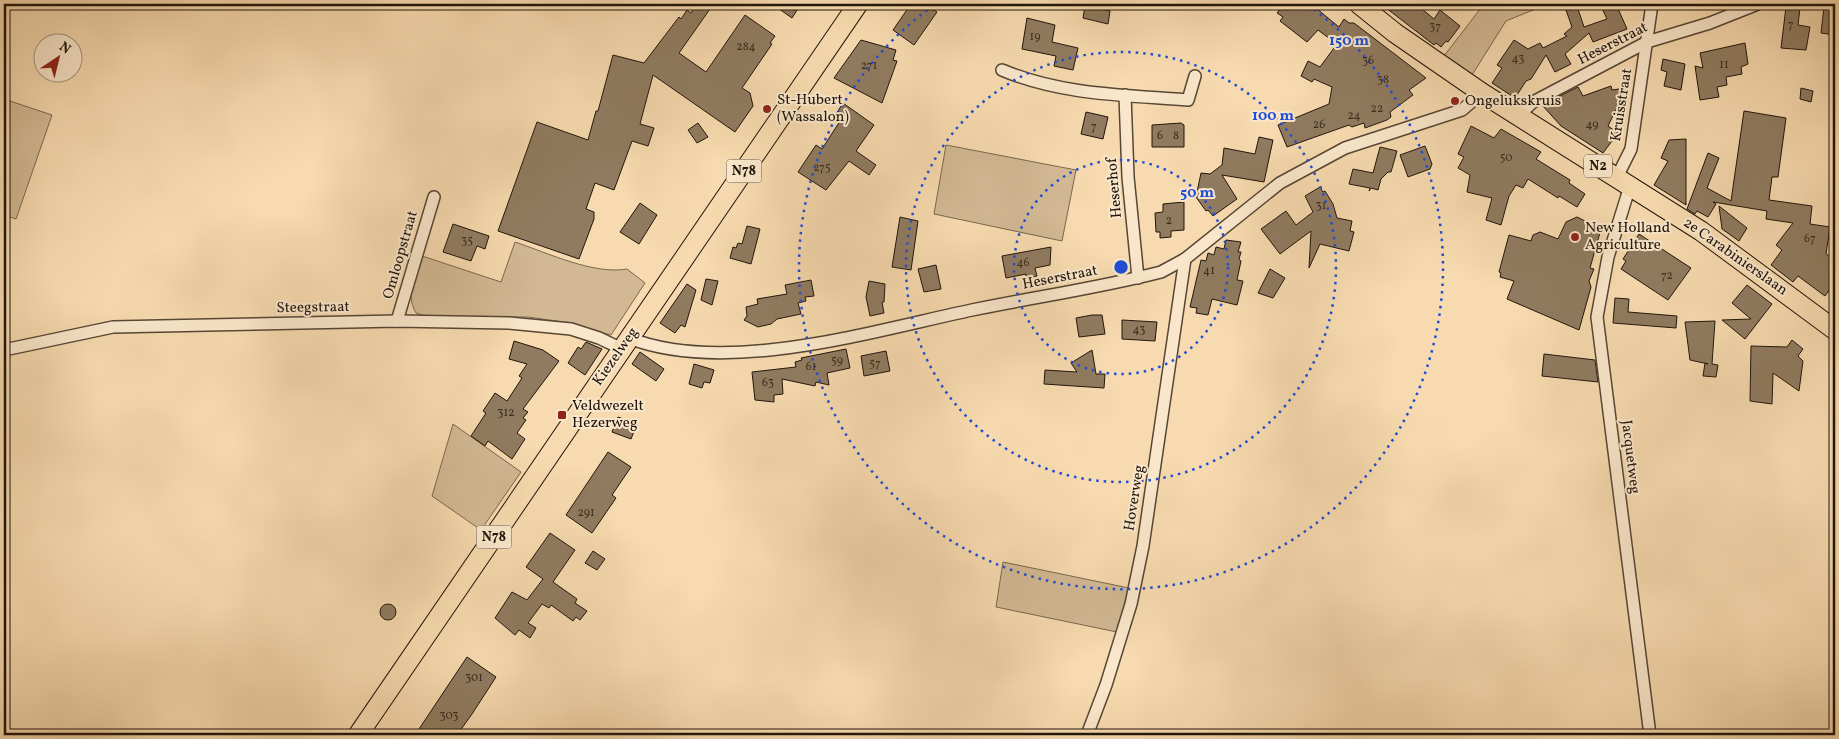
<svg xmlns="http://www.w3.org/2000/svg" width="1839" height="739" font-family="Vollkorn,serif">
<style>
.green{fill:#d2b993;stroke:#79674f}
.building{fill:#907b60;stroke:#20150b}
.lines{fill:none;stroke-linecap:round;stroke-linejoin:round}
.minor-casing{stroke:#564634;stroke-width:14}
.primary-casing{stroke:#20150b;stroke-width:21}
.minor{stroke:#fae7cb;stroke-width:11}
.primary{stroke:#f7daaf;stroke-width:19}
.ring{fill:none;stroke:#1d4ed8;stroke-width:2.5;stroke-dasharray:2.5 5}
.poi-dot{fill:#8f2418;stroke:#fae7cb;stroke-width:2}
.labels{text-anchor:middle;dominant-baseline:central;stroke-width:4;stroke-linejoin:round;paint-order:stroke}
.number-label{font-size:12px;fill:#3c2e20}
.shield{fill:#fae7cb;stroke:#615445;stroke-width:1}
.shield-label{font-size:14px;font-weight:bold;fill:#20150b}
.street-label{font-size:15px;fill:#20150b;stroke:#fae7cb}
.poi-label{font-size:15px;fill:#20150b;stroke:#fae7cb;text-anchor:start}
.centre{fill:#1d4ed8;stroke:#fae7cb;stroke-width:2.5}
.ring-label{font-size:15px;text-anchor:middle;font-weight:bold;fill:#1d4ed8;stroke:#fae7cb;stroke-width:4;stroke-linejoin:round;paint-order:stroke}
</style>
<rect width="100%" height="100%" fill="#f7daaf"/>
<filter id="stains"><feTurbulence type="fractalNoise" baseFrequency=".004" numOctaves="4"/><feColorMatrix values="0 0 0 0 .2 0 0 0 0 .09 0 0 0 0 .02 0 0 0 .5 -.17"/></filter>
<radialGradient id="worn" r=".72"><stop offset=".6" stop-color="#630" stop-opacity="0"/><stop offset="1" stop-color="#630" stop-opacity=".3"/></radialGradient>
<g class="green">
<path d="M 1484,4 L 1548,4 L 1506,21 L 1472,75 L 1444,56 Z"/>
<path d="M 4,99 L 52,115 L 16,219 L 4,215 Z"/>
<path d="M 946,145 L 1076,170 L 1062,241 L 934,214 Z"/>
<path d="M 515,242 C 548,253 594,275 627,269 L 645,283 L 611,335 L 570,323 L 528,317 L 428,317 L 416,313 C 405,294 415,275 422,256 L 501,282 Z"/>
<path d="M 453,424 L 521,472 L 481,530 L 432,496 Z"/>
<path d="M 1003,562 L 1129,588 L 1117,632 L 996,607 Z"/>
</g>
<g class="building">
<path d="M 697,4 L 702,4 L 710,9 L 679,53 L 706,72 L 745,15 L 775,36 L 770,43 L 772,44 L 742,88 L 750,93 L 753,106 L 735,132 L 653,75 L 640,124 L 654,128 L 648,146 L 632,141 L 614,190 L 595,183 L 586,209 L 594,212 L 594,219 L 579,259 L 498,231 L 537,122 L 588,140 L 596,111 L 598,111 L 613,55 L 644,63 L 679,17 L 681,19 L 687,10 L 691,13 Z"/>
<path d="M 772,4 L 801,4 L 792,18 Z"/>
<path d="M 911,4 L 924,4 L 937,12 L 914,45 L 893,30 Z"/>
<path d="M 1284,4 L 1311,4 L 1339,27 L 1344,19 L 1349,23 L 1354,23 L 1426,78 L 1409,90 L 1413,95 L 1390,112 L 1391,117 L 1387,120 L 1365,128 L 1364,123 L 1352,127 L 1349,125 L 1287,147 L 1278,125 L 1329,104 L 1332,87 L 1314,79 L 1312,82 L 1301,76 L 1308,61 L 1320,67 L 1337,44 L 1318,30 L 1307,42 L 1280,21 L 1283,17 L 1277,13 Z"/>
<path d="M 1381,4 L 1416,4 L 1434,19 L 1440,10 L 1460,26 L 1448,42 L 1446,41 L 1441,47 L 1436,43 L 1434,45 Z"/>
<path d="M 1600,4 L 1616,4 L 1627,29 L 1593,42 L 1589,33 L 1565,54 L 1571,64 L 1555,72 L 1546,55 L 1531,79 L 1526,81 L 1515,98 L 1492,83 L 1502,68 L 1497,65 L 1514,40 L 1528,49 L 1540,43 L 1543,48 L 1567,36 L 1564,34 L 1572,27 L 1566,10 L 1577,6 L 1584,27 L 1607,19 Z"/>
<path d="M 1085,6 L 1110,11 L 1108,24 L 1083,18 Z"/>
<path d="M 1786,7 L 1800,8 L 1798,25 L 1810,27 L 1806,50 L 1781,48 Z"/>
<path d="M 1824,7 L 1835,9 L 1835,35 L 1821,33 Z"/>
<path d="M 1027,18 L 1055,25 L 1052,42 L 1078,48 L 1073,70 L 1054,66 L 1056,56 L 1022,49 Z"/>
<path d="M 861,40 L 896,50 L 893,60 L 897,61 L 882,103 L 834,78 Z"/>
<path d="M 1745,43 L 1748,64 L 1741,67 L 1742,74 L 1726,77 L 1727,85 L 1717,87 L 1719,97 L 1700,100 L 1695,66 L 1703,68 L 1700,53 Z"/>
<path d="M 1663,59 L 1685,64 L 1681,90 L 1664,86 L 1667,72 L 1661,70 Z"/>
<path d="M 1611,86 L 1612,90 L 1626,88 L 1608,126 L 1618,133 L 1603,153 L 1561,126 L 1542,105 L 1578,87 L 1583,96 Z"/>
<path d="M 1801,88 L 1813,91 L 1811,102 L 1800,99 Z"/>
<path d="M 843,103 L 874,125 L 856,151 L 876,165 L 869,175 L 849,161 L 826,190 L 798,172 L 816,145 L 822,149 L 842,118 L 836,114 Z"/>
<path d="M 1744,111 L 1786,118 L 1778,177 L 1772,177 L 1769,200 L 1812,206 L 1810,224 L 1830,227 L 1826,254 L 1834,259 L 1829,266 L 1835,270 L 1835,282 L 1825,296 L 1798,276 L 1793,282 L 1771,265 L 1782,250 L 1776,245 L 1793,223 L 1766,219 L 1767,211 L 1713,202 L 1716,204 L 1708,217 L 1697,211 L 1695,214 L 1687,209 L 1708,153 L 1719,158 L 1707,188 L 1731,201 Z"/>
<path d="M 1086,112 L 1108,117 L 1103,139 L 1081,134 Z"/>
<path d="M 698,123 L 708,137 L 697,143 L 688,130 Z"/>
<path d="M 1181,123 L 1184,125 L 1184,147 L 1152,147 L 1152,125 Z"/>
<path d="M 1471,126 L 1494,138 L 1501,129 L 1541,152 L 1536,159 L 1570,180 L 1569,183 L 1585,194 L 1577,207 L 1559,196 L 1558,198 L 1528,179 L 1523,188 L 1516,185 L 1509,196 L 1501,225 L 1486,220 L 1492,198 L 1467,192 L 1470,175 L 1458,168 L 1464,157 L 1458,154 Z"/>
<path d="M 1259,137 L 1273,140 L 1264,182 L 1222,175 L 1237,199 L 1213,216 L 1208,210 L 1206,211 L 1196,197 L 1201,173 L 1210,174 L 1222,165 L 1224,148 L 1255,154 Z"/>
<path d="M 1686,139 L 1686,205 L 1654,185 L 1668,161 L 1661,158 L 1669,140 Z"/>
<path d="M 1425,146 L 1432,164 L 1430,169 L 1408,177 L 1400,155 Z"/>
<path d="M 1380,147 L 1397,151 L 1391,172 L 1388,172 L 1381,179 L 1378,190 L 1371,188 L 1369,191 L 1370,188 L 1349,184 L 1353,169 L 1373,173 Z"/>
<path d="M 1320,187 L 1323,192 L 1325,191 L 1333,204 L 1337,218 L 1352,221 L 1350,231 L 1354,232 L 1349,251 L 1320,244 L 1309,268 L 1311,231 L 1280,254 L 1261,229 L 1286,211 L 1296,225 L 1313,212 L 1305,196 Z"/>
<path d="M 1184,202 L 1184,230 L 1171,231 L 1171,237 L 1160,238 L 1160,232 L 1156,232 L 1155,213 L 1163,212 L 1163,204 Z"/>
<path d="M 640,203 L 657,215 L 639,244 L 620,232 Z"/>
<path d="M 1719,206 L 1747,228 L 1739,241 L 1722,229 Z"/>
<path d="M 900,217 L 918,221 L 911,270 L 892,267 Z"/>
<path d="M 1577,217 L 1601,229 L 1590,268 L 1594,269 L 1589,281 L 1591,287 L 1579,330 L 1507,299 L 1514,281 L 1500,277 L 1501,273 L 1499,272 L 1509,235 L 1531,241 L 1533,235 L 1540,232 L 1558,239 L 1566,222 Z"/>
<path d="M 453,224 L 489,236 L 485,249 L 477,246 L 471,261 L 443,252 Z"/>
<path d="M 747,226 L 760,229 L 751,264 L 730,258 L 733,247 L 736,248 L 738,243 L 742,244 Z"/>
<path d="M 1639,234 L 1691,268 L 1668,300 L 1621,269 L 1626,261 L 1623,259 Z"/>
<path d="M 1226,240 L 1241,242 L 1238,252 L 1241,252 L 1239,259 L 1241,261 L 1237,280 L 1243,281 L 1237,305 L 1212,299 L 1208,315 L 1196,313 L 1197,308 L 1190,307 L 1201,260 L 1206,261 L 1208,253 L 1214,255 L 1216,247 L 1224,249 Z"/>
<path d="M 1051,247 L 1050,265 L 1035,268 L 1037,276 L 1026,278 L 1026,274 L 1006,278 L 1002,256 Z"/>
<path d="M 936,265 L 941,289 L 924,292 L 918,269 Z"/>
<path d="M 1270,269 L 1285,278 L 1273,298 L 1258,293 Z"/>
<path d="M 706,279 L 718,281 L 712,305 L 701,300 Z"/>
<path d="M 811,280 L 814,296 L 805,297 L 806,301 L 798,303 L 801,314 L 777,319 L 771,324 L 758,327 L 744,320 L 747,316 L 746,307 L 758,304 L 757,299 L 787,294 L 785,285 Z"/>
<path d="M 869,281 L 885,284 L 884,302 L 882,302 L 884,313 L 870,316 L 866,297 Z"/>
<path d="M 687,284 L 696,290 L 685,327 L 681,325 L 675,333 L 660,323 Z"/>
<path d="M 1747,285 L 1772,304 L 1745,339 L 1722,320 L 1751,319 L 1732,303 Z"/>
<path d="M 1615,298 L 1629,299 L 1628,312 L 1677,316 L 1676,328 L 1613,323 Z"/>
<path d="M 1092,315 L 1102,315 L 1105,334 L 1079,337 L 1076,318 Z"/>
<path d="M 1122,320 L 1157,322 L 1155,341 L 1122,339 Z"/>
<path d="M 1715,321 L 1712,364 L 1718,365 L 1716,377 L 1703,376 L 1705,363 L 1708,364 L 1690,360 L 1685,322 Z"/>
<path d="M 1792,340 L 1803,349 L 1798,356 L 1803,361 L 1799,391 L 1773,373 L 1772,404 L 1750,401 L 1751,346 L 1787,347 Z"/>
<path d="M 514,341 L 543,350 L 559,361 L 523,409 L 528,412 L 523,418 L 526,420 L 517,433 L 525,439 L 512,459 L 488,441 L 485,446 L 471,436 L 486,413 L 483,411 L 495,393 L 507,401 L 522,378 L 519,376 L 527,364 L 509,359 Z"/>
<path d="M 586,342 L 602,349 L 585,375 L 568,363 L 578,347 L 581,349 Z"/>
<path d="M 846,349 L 850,368 L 827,373 L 829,385 L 816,382 L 815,386 L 782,379 L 783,394 L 774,395 L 774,402 L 755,400 L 752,372 L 796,367 L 795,362 L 802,360 L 801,358 Z"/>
<path d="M 1092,350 L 1096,374 L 1105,374 L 1104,388 L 1044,384 L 1045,370 L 1077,372 L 1071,363 Z"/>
<path d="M 886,351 L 890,371 L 864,376 L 861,356 Z"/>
<path d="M 640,352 L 664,369 L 656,381 L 632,364 Z"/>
<path d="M 1544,354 L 1595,360 L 1598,382 L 1542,376 Z"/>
<path d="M 694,364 L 714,370 L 710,383 L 704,382 L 702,388 L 689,384 Z"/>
<path d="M 618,417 L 637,424 L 631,439 L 612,432 Z"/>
<path d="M 608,452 L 631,467 L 612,495 L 616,498 L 592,533 L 566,515 Z"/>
<path d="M 550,533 L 575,550 L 553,582 L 577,599 L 575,603 L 587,611 L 580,620 L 576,617 L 573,621 L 551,605 L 549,608 L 542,604 L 528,623 L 536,628 L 530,638 L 519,630 L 515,635 L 495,618 L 512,592 L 527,600 L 543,579 L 526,567 Z"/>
<path d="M 593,551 L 605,559 L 597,570 L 585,563 Z"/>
<circle cx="388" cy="612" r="8"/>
<path d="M 467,657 L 496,677 L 472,714 L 457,735 L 415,735 Z"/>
</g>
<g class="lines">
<defs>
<g id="minor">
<path d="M 1002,70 C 1061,95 1124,95 1188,100 L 1195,76"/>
<path d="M 1125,95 L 1128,177 L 1138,278"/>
<path d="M 1517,117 L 1533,102 L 1647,42 L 1710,23 L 1758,4"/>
<path d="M 1617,177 L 1631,149 L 1652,4"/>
<path d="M 1630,186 L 1608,257 L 1597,317 L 1650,735"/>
<path d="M 397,321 L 434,197"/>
<path d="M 629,338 C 726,376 873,331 972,310 C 1035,297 1099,288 1161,272 L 1185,259 L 1280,183 L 1345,148 L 1462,110 L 1482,93"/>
<path d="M 4,350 L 113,327 L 397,321 L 509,323 L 571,329 L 599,338 L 622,349"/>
<path d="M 1087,735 L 1106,685 L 1131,604 L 1143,546 L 1185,259"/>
</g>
<g id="primary">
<path d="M 1359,4 L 1395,33 L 1482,93 L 1701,231 L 1835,330"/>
<path d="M 358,735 L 858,4"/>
</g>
</defs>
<use href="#minor" class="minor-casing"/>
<use href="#primary" class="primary-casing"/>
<use href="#minor" class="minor"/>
<use href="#primary" class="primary"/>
</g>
<g class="ring">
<circle cx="1121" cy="267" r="107"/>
<circle cx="1121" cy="267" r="215"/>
<path d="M1308 5A322 322 0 1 1 934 5"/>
</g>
<g class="poi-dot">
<circle cx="1455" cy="101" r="5"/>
<circle cx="767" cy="109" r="5"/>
<circle cx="1575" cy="237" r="5"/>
<rect x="557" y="410" width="10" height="10" rx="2.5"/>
</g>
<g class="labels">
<g class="number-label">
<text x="1791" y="25">7</text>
<text x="1435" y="27">37</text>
<text x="1035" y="37">19</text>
<text x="746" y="47">284</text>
<text x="1518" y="59">43</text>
<text x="1368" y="61">36</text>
<text x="1724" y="65">11</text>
<text x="869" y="66">271</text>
<text x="1383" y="80">38</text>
<text x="1377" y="109">22</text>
<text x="1354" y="116">24</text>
<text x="1319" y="125">26</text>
<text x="1592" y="125">49</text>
<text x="1094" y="127">7</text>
<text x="1160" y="136">6</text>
<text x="1176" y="136">8</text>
<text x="1506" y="158">50</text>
<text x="822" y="168">275</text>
<text x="1321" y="206">31</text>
<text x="1169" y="221">2</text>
<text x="1810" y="239">67</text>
<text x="467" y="241">35</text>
<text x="1023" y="263">46</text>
<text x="1209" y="271">41</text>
<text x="1667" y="276">72</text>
<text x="1139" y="330">43</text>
<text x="837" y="361">59</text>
<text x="875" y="364">57</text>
<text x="811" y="367">61</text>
<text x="768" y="383">63</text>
<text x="506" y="413">312</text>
<text x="586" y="513">291</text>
<text x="474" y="678">301</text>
<text x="449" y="716">303</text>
</g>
<g class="shield">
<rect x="1584" y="154.5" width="28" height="23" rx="4"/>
<rect x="726.5" y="159.5" width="35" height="23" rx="4"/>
<rect x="476.5" y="525.5" width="35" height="23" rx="4"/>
</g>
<g class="shield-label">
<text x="1598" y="166">N2</text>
<text x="744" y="171">N78</text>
<text x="494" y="537">N78</text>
</g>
<g class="street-label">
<text transform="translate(1613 44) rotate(-27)">Heserstraat</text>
<text transform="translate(1622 105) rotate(-81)">Kruisstraat</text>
<text transform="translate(1115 188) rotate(-95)">Heserhof</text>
<text transform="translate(401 255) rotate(-74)">Omloopstraat</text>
<text transform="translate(1735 257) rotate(35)">2e Carabinierslaan</text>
<text transform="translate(1060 278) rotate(-11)">Heserstraat</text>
<text transform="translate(313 308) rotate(-1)">Steegstraat</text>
<text transform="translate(616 357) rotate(-55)">Kiezelweg</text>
<text transform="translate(1630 457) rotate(83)">Jacquetweg</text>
<text transform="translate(1135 498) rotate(-81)">Hoverweg</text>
</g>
<g class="poi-label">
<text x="777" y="100">St-Hubert<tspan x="777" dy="17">(Wassalon)</tspan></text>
<text x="1465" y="101">Ongelukskruis</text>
<text x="1585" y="228">New Holland<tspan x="1585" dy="17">Agriculture</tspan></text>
<text x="572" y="406">Veldwezelt<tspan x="572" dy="17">Hezerweg</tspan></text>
</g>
</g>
<circle cx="1121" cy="267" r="8" class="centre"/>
<g class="ring-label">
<text x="1349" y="45">150 m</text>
<text x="1273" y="120">100 m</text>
<text x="1197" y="197">50 m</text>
</g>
<rect width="1839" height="739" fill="none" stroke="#f7daaf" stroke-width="20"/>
<rect x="5" y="5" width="1829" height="729" fill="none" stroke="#20150b" stroke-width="2.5"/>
<rect x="10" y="10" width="1819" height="719" fill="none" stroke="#20150b"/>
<g transform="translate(58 58) rotate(35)"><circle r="24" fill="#fae7cb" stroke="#a3937e"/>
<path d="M0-4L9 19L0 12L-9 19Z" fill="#8f2418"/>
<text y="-8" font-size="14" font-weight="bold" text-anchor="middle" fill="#20150b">N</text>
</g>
<rect width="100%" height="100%" filter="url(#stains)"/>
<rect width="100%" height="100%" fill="url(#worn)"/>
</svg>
